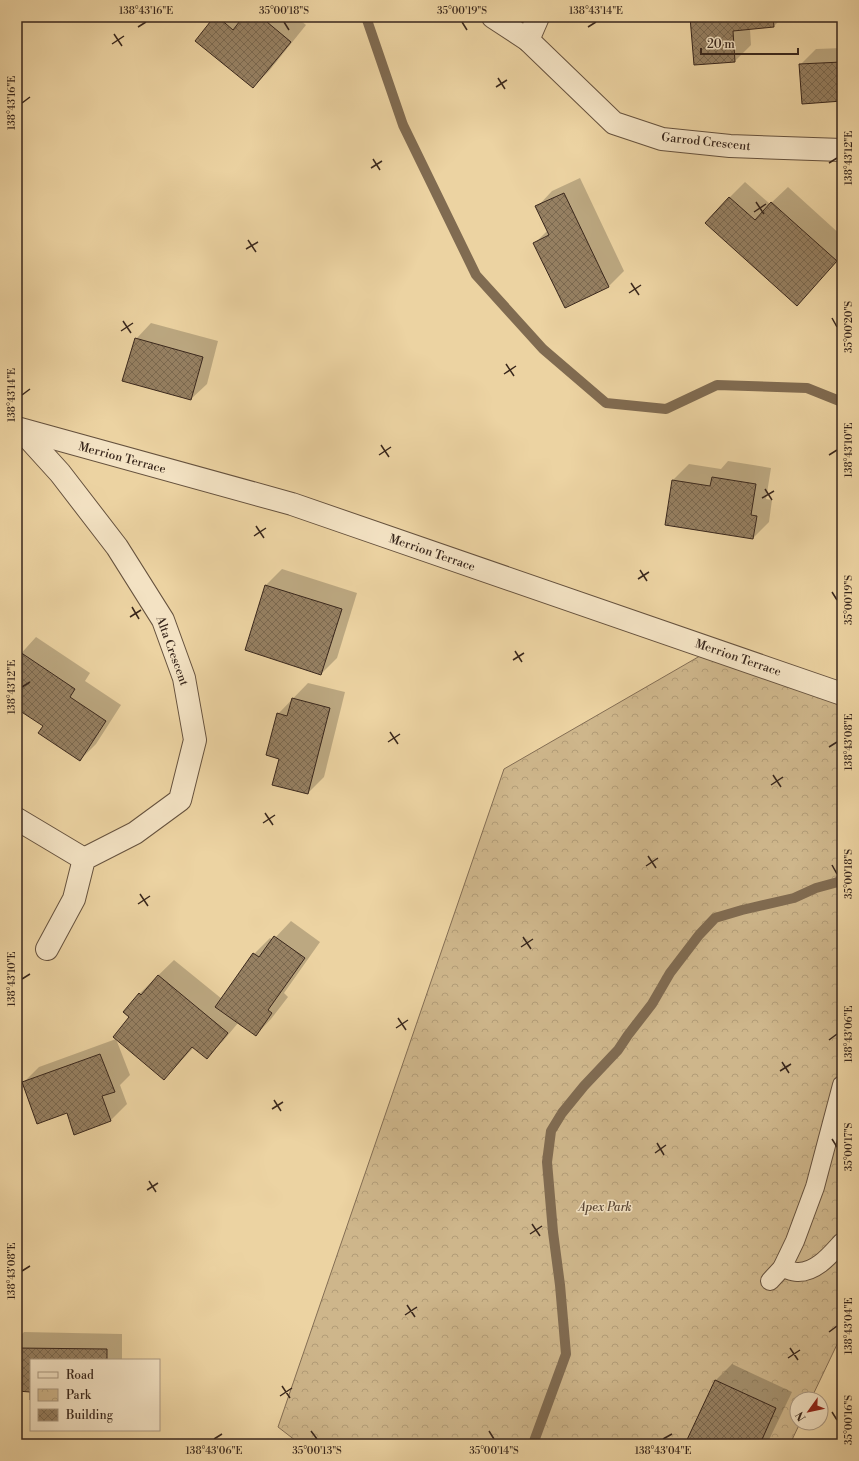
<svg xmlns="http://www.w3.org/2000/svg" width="859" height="1461" font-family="'Libre Bodoni',serif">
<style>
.park{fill:url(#park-crowns);stroke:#846e54}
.shadow{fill:#0003}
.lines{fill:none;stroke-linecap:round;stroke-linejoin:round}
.stream{stroke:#806b51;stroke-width:10}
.building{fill:url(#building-cross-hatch);stroke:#39271c}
.lane-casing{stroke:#66523e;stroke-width:20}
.street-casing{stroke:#66523e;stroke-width:24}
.lane{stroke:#f3e2c3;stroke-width:18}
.street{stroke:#f3e2c3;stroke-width:22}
.ticks{fill:none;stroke:#39271c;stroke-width:1.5}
.labels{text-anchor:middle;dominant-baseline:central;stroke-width:3;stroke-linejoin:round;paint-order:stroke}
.street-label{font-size:12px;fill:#39271c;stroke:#f3e2c3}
.park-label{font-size:12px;font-style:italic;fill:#574432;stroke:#f3e2c3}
.neatline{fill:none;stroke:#39271c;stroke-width:1.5}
.ticks-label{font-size:10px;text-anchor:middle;fill:#39271c}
</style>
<defs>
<pattern id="park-crowns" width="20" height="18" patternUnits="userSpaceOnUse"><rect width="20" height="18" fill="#ceb68b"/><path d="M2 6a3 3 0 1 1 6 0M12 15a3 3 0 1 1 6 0" fill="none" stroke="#b29c77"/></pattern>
<pattern id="building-cross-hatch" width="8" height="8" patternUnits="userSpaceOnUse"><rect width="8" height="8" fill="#968062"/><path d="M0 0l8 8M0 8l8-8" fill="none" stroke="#7b6950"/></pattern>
</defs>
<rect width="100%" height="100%" fill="#ecd3a2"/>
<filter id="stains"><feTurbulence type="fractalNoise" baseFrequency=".005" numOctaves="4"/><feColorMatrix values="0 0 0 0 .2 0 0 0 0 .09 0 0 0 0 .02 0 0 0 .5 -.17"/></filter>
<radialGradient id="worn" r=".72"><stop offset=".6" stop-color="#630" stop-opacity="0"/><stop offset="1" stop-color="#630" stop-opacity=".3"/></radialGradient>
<path class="park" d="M 712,649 L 842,694 L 842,1334 L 811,1399 L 797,1399 L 797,1423 L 800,1423 L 790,1444 L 300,1444 L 278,1427 L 504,769 Z"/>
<g class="shadow">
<path d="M 216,17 L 296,17 L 306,25 L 269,71 L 253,87 Z"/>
<path d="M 691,17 L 783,17 L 774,26 L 750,29 L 751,45 L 735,61 L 695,64 Z"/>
<path d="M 842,48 L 842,100 L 800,65 L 816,49 Z"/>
<path d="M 580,178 L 624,271 L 608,287 L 535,243 L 548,230 L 537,207 L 552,191 Z"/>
<path d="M 745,182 L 770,204 L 788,187 L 842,236 L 842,256 L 797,304 L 729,198 Z"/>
<path d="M 151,323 L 218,341 L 207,384 L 191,399 L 136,339 Z"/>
<path d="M 728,461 L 771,468 L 766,499 L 772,500 L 769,522 L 753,538 L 673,480 L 689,464 L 721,469 Z"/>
<path d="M 282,569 L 357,593 L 337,658 L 321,674 L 246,650 L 266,585 Z"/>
<path d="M 36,637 L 90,673 L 85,681 L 121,705 L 96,744 L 80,760 L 44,726 L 17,708 L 17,658 Z"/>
<path d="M 308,683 L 345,692 L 324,777 L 308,793 L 278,714 Z"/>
<path d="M 291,921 L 320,942 L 284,993 L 288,997 L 271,1019 L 256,1035 L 238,1023 L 223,1041 L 207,1057 L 194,1047 L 164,1079 L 130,1017 L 139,994 L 174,960 L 222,999 L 254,954 L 270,938 L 273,940 Z"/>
<path d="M 116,1039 L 130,1075 L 120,1085 L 127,1104 L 111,1120 L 75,1133 L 67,1112 L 23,1083 L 39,1067 Z"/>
<path d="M 24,1332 L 122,1334 L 122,1360 L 31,1360 L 31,1399 L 31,1391 L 17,1390 L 17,1339 Z"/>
<path d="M 732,1364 L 792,1392 L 767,1444 L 686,1444 L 716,1380 Z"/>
</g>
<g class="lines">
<g class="stream">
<path d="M 366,17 L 403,125 L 476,275 L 543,349 L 606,403 L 666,409 L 717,385 L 807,388 L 842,402"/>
<path d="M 533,1444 L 566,1354 L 560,1285 L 553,1232 L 547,1162 L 551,1131 L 562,1113 L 584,1086 L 618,1050 L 628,1035 L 652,1004 L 670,973 L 699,935 L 715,918 L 742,910 L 794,898 L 816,888 L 838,882 L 842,878"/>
</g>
</g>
<g class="building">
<path d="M 214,17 L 218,17 L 233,30 L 243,17 L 261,17 L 291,42 L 253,88 L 195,41 Z"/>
<path d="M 690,17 L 773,17 L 774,27 L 733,31 L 735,62 L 694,65 Z"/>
<path d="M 842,62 L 842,101 L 802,104 L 799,64 Z"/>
<path d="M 564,193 L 609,287 L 565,308 L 533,243 L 549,235 L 535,206 Z"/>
<path d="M 729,197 L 755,220 L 771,202 L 837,261 L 797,306 L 705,223 Z"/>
<path d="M 135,338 L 203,357 L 191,400 L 122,381 Z"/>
<path d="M 712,477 L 756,484 L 751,515 L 757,516 L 753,539 L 665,525 L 672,480 L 710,486 Z"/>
<path d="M 265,585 L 342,609 L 321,675 L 245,650 Z"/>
<path d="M 20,652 L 75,689 L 70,697 L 106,721 L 80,761 L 38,733 L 43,726 L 17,709 L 17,656 Z"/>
<path d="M 292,698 L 330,708 L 308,794 L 272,785 L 279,759 L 266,755 L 277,713 L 287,716 Z"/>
<path d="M 274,936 L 305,958 L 268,1010 L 272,1013 L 256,1036 L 215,1007 L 253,953 L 259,957 Z"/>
<path d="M 158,975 L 228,1033 L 207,1059 L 192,1047 L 164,1080 L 113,1037 L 129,1017 L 123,1012 L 139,993 L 141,995 Z"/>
<path d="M 100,1054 L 115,1092 L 102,1096 L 111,1121 L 74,1135 L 67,1113 L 37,1124 L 22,1082 Z"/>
<path d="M 17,1348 L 107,1349 L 107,1360 L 31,1360 L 31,1400 L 30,1400 L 30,1392 L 17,1391 Z"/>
<path d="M 715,1380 L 776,1408 L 760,1444 L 685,1444 Z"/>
</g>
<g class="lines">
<defs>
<g id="lane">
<path d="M 782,1268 C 787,1269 792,1272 797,1272 C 816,1273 831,1254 842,1242"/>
<path d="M 770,1281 L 782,1268 L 795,1241 L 815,1187 L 842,1085"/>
</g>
<g id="street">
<path d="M 493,17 L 528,40 L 614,123 L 662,139 L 730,146 L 842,150"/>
<path d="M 528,40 L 538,17"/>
<path d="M 17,428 L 292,504 L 842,694"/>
<path d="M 21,430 L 60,473 L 117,547 L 163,620 L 184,678 L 195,740 L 180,800 L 135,833 L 84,859 L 74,899 L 47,949"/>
<path d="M 17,819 L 84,859"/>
</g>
</defs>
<use href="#lane" class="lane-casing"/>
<use href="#street" class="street-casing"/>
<use href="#lane" class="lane"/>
<use href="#street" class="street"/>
</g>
<path class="ticks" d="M 284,22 L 289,30M 462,22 L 467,30M 138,27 L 146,22M 588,27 L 596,22M 114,34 L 122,46M 112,44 L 124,36M 498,78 L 505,89M 496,87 L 507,80M 22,103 L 30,97M 373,159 L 380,170M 829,163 L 837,158M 371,168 L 382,161M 756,202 L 764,214M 754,212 L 766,204M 248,240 L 256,252M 246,249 L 258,242M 631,283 L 639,295M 629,293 L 641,285M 832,318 L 837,327M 123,321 L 131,333M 121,331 L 133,323M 506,364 L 514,376M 504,374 L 516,366M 22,395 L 30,389M 381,445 L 389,457M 379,455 L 391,447M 829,455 L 837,450M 765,489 L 772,500M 762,498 L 774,491M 256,526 L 264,538M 254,536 L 266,528M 640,570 L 647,581M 638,579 L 649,572M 832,592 L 837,600M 132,607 L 139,619M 130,617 L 141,610M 515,651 L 522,662M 513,660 L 524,653M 22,687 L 30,682M 390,732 L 398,744M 388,742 L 400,734M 829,747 L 837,742M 773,775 L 781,787M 771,785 L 783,777M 265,813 L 273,825M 263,823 L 275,815M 648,856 L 656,868M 832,865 L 837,874M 646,866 L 658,858M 140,894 L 148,906M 138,904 L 150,896M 523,937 L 531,949M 521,947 L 533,939M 22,979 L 30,974M 398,1018 L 406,1030M 396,1028 L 408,1020M 829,1040 L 837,1034M 782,1062 L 789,1073M 780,1071 L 791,1064M 274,1100 L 281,1111M 272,1109 L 283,1102M 832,1139 L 837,1147M 657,1143 L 664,1155M 655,1153 L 666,1145M 149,1181 L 156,1192M 147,1190 L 158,1183M 532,1224 L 540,1236M 530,1234 L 542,1226M 22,1271 L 30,1266M 407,1305 L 415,1317M 405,1315 L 417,1307M 829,1332 L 837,1326M 790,1348 L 798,1360M 788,1358 L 800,1350M 282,1386 L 290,1398M 280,1396 L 292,1388M 832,1412 L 837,1420M 311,1431 L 317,1439M 489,1431 L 494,1439M 214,1439 L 222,1434M 663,1439 L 672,1434"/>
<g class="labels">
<g class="street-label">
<text transform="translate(706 142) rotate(6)">Garrod Crescent</text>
<text transform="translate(122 458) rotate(15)">Merrion Terrace</text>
<text transform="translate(432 553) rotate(19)">Merrion Terrace</text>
<text transform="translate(172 651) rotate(70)">Alta Crescent</text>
<text transform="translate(738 658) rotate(19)">Merrion Terrace</text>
</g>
<g class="park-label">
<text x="605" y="1207">Apex Park</text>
</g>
</g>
<rect width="859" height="1461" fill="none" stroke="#ecd3a2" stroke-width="44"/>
<rect x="30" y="1359" width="130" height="72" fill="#f3e2c3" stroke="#a99780"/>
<rect x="38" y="1372" width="20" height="6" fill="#f3e2c3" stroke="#a99780"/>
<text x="66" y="1379" font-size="12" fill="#39271c">Road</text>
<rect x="38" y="1389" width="20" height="12" fill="url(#park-crowns)" stroke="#a99780"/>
<text x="66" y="1399" font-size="12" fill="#39271c">Park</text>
<rect x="38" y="1409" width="20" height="12" fill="url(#building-cross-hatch)" stroke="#a99780"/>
<text x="66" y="1419" font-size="12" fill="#39271c">Building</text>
<g transform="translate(809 1411) rotate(237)"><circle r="19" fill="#f3e2c3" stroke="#a99780"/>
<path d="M0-3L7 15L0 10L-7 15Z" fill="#8f2418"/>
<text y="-6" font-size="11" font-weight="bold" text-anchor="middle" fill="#39271c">N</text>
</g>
<path d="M701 48v6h97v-6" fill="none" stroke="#39271c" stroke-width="2"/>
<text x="707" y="48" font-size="12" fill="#39271c" stroke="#f3e2c3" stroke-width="3" paint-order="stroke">20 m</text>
<rect x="22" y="22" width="815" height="1417" class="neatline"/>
<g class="ticks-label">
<text x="146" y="14">138°43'16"E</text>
<text x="284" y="14">35°00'18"S</text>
<text x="462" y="14">35°00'19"S</text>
<text x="596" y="14">138°43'14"E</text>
<text transform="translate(11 103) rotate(-90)" y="4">138°43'16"E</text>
<text transform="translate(848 158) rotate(-90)" y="4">138°43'12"E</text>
<text transform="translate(848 327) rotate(-90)" y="4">35°00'20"S</text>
<text transform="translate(11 395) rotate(-90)" y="4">138°43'14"E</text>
<text transform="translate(848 450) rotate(-90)" y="4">138°43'10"E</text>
<text transform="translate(848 600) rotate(-90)" y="4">35°00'19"S</text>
<text transform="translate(11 687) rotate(-90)" y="4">138°43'12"E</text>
<text transform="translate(848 742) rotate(-90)" y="4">138°43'08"E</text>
<text transform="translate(848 874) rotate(-90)" y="4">35°00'18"S</text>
<text transform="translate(11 979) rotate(-90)" y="4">138°43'10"E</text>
<text transform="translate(848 1034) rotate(-90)" y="4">138°43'06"E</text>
<text transform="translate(848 1147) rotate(-90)" y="4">35°00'17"S</text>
<text transform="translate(11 1271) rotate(-90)" y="4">138°43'08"E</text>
<text transform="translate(848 1326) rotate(-90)" y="4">138°43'04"E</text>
<text transform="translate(848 1420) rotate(-90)" y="4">35°00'16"S</text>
<text x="214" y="1454">138°43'06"E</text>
<text x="317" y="1454">35°00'13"S</text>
<text x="494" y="1454">35°00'14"S</text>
<text x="663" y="1454">138°43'04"E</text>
</g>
<rect width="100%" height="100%" filter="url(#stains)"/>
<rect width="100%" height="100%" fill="url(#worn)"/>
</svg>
